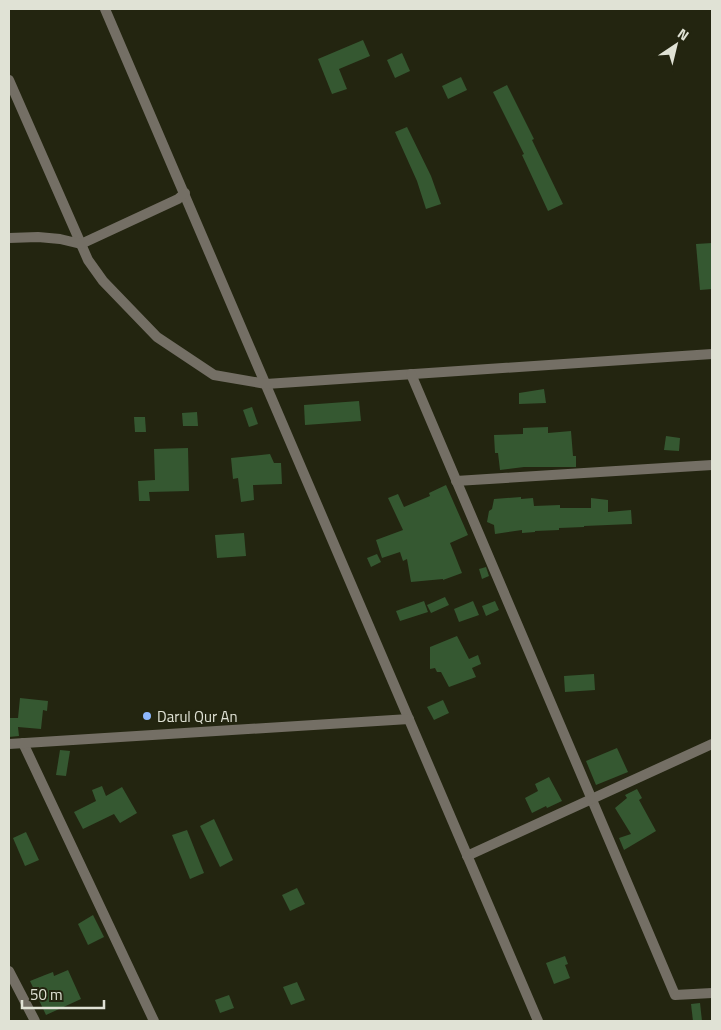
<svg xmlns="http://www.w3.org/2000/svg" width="721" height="1030" font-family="'Titillium Web',sans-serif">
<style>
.building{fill:#355831}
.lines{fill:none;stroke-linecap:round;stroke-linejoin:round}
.minor{stroke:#746f65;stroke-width:10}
.poi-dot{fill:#8eb8fd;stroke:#232510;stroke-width:2}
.labels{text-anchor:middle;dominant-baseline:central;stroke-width:4;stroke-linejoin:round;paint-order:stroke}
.poi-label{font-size:15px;fill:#e0e2d5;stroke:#232510;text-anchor:start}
</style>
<rect width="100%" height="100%" fill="#232510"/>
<g class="building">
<path d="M 363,40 L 370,56 L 339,69 L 347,89 L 332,94 L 318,59 Z"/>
<path d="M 402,53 L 410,71 L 395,78 L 387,60 Z"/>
<path d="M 461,77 L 467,90 L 448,99 L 442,86 Z"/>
<path d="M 507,85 L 534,139 L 532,140 L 563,204 L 548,211 L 522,155 L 524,154 L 493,92 Z"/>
<path d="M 407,127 L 431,176 L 441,204 L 426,209 L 417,181 L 395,132 Z"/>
<path d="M 712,243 L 712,289 L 700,290 L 696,244 Z"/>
<path d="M 544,389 L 546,403 L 519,404 L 519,393 Z"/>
<path d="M 359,401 L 361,421 L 305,425 L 304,405 Z"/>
<path d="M 252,407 L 258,424 L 249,427 L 243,410 Z"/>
<path d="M 197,412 L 198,426 L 183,426 L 182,413 Z"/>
<path d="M 134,417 L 145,417 L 146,432 L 135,432 Z"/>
<path d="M 548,427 L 548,433 L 571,431 L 573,456 L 576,456 L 576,467 L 524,467 L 500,470 L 498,453 L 495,453 L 494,435 L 523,434 L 523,428 Z"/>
<path d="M 666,436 L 680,438 L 679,451 L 664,450 Z"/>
<path d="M 188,448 L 189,491 L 149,492 L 150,501 L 139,501 L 138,481 L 155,480 L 154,449 Z"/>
<path d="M 270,454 L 274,463 L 281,463 L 282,484 L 253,485 L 254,500 L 241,502 L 238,478 L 233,479 L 231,458 Z"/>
<path d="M 446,485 L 468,535 L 450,543 L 462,573 L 443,580 L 443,579 L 411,582 L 407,559 L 403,561 L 400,552 L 382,558 L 376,540 L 403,530 L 388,498 L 398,494 L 404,507 L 430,496 L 429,493 Z"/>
<path d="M 521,497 L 521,499 L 533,498 L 534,506 L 560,505 L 560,508 L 591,508 L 591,498 L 608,500 L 608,512 L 631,510 L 632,524 L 584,526 L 584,527 L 559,528 L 559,530 L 535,531 L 535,532 L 522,533 L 522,530 L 495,534 L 494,525 L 487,522 L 489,511 L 492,509 L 494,499 Z"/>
<path d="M 244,533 L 246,556 L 217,558 L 215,535 Z"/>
<path d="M 377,554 L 381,562 L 371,567 L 367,558 Z"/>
<path d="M 486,567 L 489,576 L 482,579 L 479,569 Z"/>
<path d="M 445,597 L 449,605 L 431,613 L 427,605 Z"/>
<path d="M 424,601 L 428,612 L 400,621 L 396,611 Z"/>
<path d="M 473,601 L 479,615 L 459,622 L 454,609 Z"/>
<path d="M 495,601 L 499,610 L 486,616 L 482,606 Z"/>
<path d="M 457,636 L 469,659 L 478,655 L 481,664 L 472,668 L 476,677 L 449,687 L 441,672 L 437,672 L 435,668 L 430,669 L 430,647 Z"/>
<path d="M 594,674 L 595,690 L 565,692 L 564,676 Z"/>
<path d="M 20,698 L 48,701 L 47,711 L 43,710 L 41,729 L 18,727 L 19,736 L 9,737 L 9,718 L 18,718 Z"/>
<path d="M 443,700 L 449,713 L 434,720 L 427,707 Z"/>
<path d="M 617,748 L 628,772 L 596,785 L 586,761 Z"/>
<path d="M 60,750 L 70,751 L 66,776 L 56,775 Z"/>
<path d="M 549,777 L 562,801 L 547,808 L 546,806 L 532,813 L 525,798 L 538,791 L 535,784 Z"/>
<path d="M 102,786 L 106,796 L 122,787 L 137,813 L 120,823 L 114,814 L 83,829 L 74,812 L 96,801 L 92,790 Z"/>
<path d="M 637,789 L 642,798 L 639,800 L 656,831 L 624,850 L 619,838 L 631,834 L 615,808 L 627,798 L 625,795 Z"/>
<path d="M 214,819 L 233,860 L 220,867 L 200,826 Z"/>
<path d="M 187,830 L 204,873 L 190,879 L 172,835 Z"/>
<path d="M 26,832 L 39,860 L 25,866 L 13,838 Z"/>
<path d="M 297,888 L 305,904 L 290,911 L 282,895 Z"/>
<path d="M 93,915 L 104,937 L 88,945 L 78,924 Z"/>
<path d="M 565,956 L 568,964 L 565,965 L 570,978 L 554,984 L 546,963 Z"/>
<path d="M 68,970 L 81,999 L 46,1015 L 30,981 L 45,975 L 53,972 L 54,976 Z"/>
<path d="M 297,982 L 305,1000 L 291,1005 L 283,987 Z"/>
<path d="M 229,995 L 234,1008 L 220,1013 L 215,1000 Z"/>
<path d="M 700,1003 L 702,1021 L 693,1021 L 691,1004 Z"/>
</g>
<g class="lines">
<g class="minor">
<path d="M 105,9 L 538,1021"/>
<path d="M 9,80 L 88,260 L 103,281 L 157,337 L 214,375 L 266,384 L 712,354"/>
<path d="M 9,238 L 38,237 L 60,239 L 81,244 L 178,199 L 185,193"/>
<path d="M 411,374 L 675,995 L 712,993"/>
<path d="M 456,481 L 712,465"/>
<path d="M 23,743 L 154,1021"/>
<path d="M 9,744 L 409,719"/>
<path d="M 467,856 L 712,744"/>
<path d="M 9,971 L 35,1021"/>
</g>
</g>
<circle class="poi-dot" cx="147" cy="716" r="5"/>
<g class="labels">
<g class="poi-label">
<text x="157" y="716">Darul Qur An</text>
</g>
</g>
<rect width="721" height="1030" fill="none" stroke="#e0e2d5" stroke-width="20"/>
<g transform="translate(676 45) rotate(35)" stroke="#232510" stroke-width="4" paint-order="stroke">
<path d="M0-4L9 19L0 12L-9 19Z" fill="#e0e2d5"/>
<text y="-8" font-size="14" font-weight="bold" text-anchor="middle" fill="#e0e2d5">N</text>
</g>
<path d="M22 1000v8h82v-8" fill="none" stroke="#e0e2d5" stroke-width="2.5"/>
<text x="30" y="1000" font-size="15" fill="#e0e2d5" stroke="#232510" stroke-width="4" paint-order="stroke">50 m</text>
</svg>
